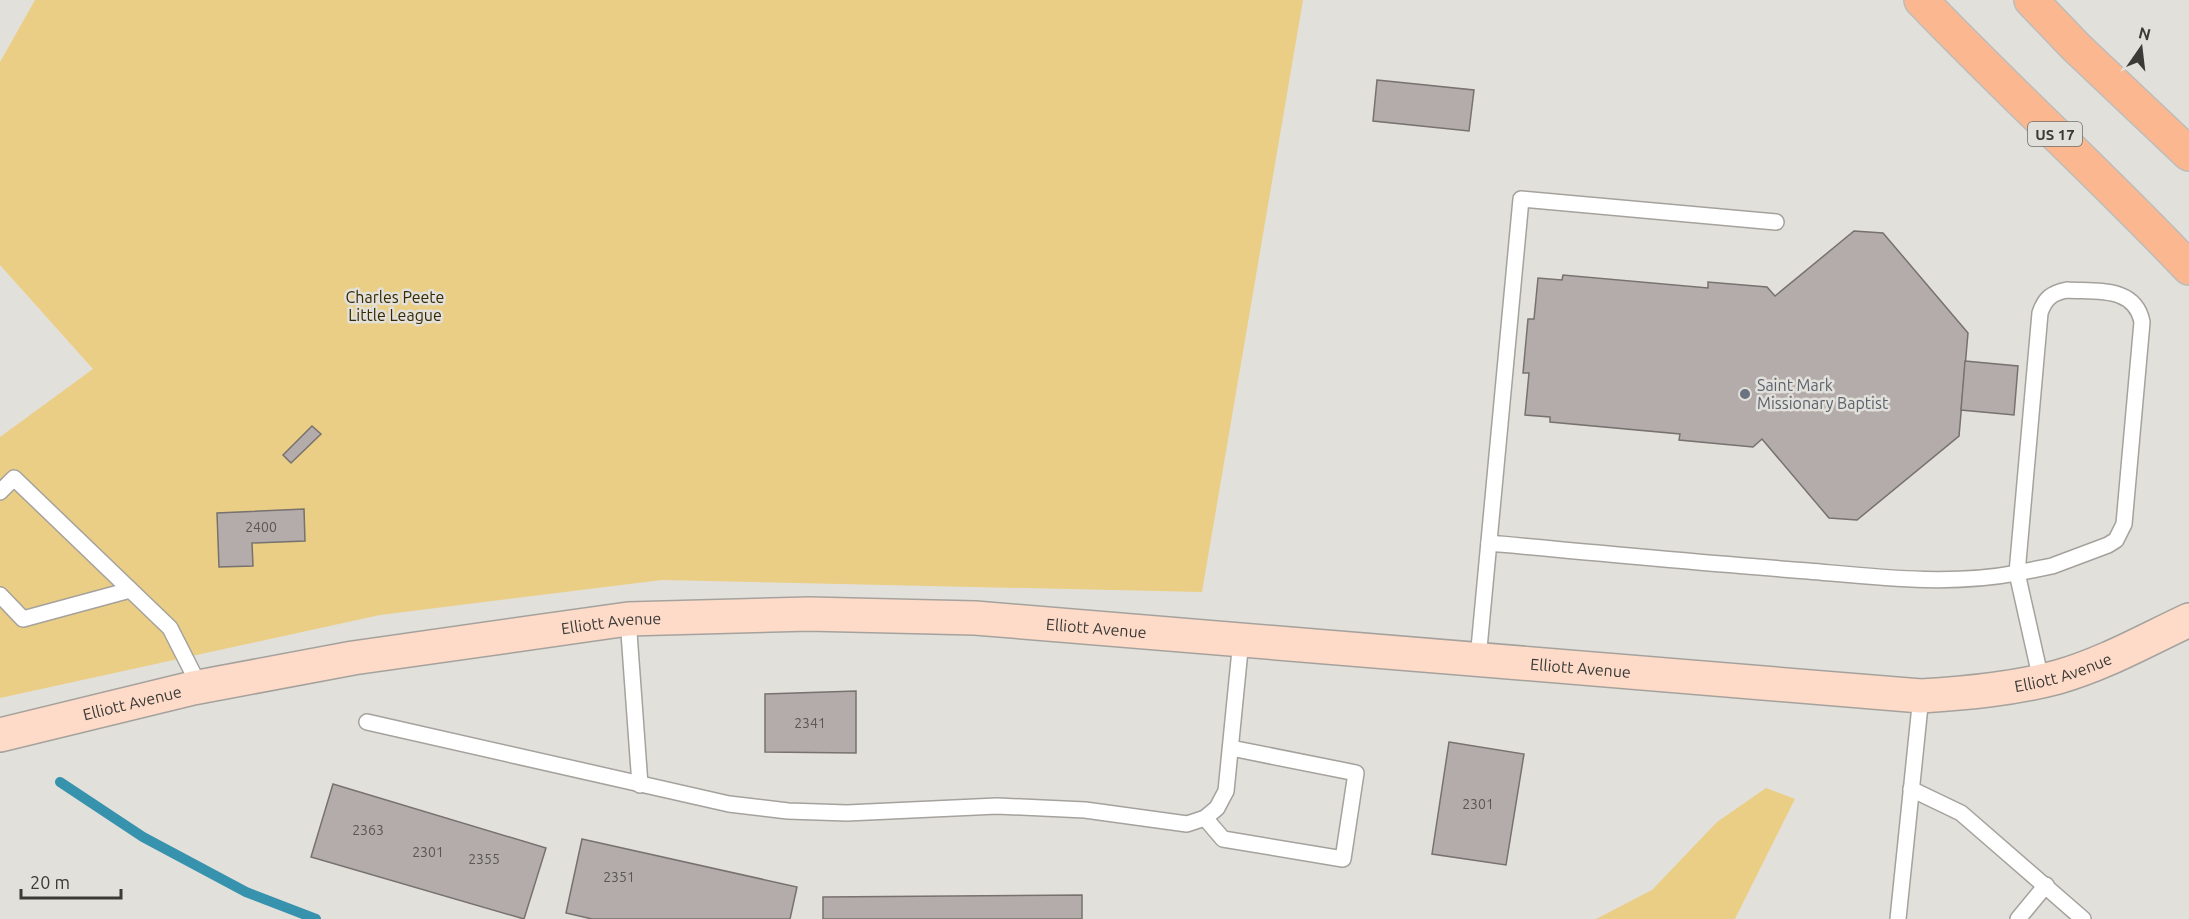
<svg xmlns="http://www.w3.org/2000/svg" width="2189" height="919" font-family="Ubuntu,sans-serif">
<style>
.green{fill:#ebce85}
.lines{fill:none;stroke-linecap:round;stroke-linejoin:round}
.stream{stroke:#3792ad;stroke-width:10}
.building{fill:#b3acaa;stroke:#77716f;stroke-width:1.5}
.lane-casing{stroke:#a5a29d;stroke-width:18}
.secondary-casing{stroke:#a5a29d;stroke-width:36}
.primary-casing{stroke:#bcbcbb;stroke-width:36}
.lane{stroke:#fff;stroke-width:15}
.secondary{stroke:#fddbc8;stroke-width:33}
.primary{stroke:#fbb890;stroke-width:33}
.worship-dot{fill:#6b7280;stroke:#e2e0da;stroke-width:2}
.labels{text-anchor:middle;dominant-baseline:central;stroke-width:5;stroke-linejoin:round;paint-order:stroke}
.number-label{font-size:14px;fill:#595654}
.shield{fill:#e2e0da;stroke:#6d6c68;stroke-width:1.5}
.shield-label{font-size:15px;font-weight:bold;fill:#3b3a37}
.park-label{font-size:16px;fill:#372800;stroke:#e2e0da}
.worship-label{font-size:16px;fill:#5b616d;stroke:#e2e0da;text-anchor:start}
.street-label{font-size:16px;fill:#3b3a37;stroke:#e2e0da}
</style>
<rect width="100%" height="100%" fill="#e2e0da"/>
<g class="green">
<path d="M 35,0 L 1303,0 L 1202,592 L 662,580 L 380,615 L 0,698 L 0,437 L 93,369 L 0,265 L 0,62 Z"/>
<path d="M 1766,788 L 1795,799 L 1735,919 L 1596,919 L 1652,890 L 1717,822 Z"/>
</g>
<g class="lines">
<path class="stream" d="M 60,782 L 143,837 L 246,892 L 316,919"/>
</g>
<g class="building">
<path d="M 1377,80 L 1474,90 L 1469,131 L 1373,121 Z"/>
<path d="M 1854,231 L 1883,233 L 1968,333 L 1959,436 L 1857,520 L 1829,518 L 1762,439 L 1753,447 L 1679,440 L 1680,434 L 1550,422 L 1550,417 L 1525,415 L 1529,373 L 1523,373 L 1528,319 L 1534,319 L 1538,278 L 1562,280 L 1563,275 L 1708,288 L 1708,282 L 1767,287 L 1775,296 Z"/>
<path d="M 1965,361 L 2018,366 L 2014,415 L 1961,410 Z"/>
<path d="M 312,426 L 321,434 L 291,463 L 283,455 Z"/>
<path d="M 304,509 L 305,541 L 252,543 L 253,566 L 219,567 L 217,513 Z"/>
<path d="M 856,691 L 856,753 L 765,752 L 765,694 Z"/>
<path d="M 1449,742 L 1524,754 L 1506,865 L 1432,854 Z"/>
<path d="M 333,784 L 546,848 L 524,919 L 311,857 Z"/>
<path d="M 582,839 L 797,887 L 790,919 L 592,919 L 566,913 Z"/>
<path d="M 1082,895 L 1082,919 L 823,919 L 823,897 Z"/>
</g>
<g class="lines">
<defs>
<g id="lane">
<path d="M 2067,290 C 2097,292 2135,286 2142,322 L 2124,524 L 2116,540 L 2108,545 L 2052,566 L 2017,573 L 2040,313 C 2045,298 2052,293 2067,290 Z"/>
<path d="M 0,492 L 14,478 L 170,628 L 200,687"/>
<path d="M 1489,543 C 1596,553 1702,563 1808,571 C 1877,577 1949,586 2017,573 L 2041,680"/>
<path d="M 0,595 L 23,619 L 130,590"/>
<path d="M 628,619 L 640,785"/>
<path d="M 1478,659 L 1521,199 L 1776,222"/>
<path d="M 367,722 L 729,804 L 788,811 L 847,813 L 997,806 L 1085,810 L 1187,824 L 1205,818 L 1217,808 L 1226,791 L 1241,640"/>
<path d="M 1911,789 L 1961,813 L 2083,919"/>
<path d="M 1205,818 L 1223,839 L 1343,859 L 1356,773 L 1231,748"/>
<path d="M 1898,919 L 1921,696"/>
<path d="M 2018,919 L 2046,885"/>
</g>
<g id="secondary">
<path id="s1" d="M 0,735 L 193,688 L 353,658 L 628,619 L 809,614 L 975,618 L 1921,696 C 1967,693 2013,689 2058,677 C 2104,664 2146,640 2189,620"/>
</g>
<g id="primary">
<path d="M 1921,0 C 2008,91 2102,176 2189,268"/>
<path d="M 2031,0 L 2076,47 L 2189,154"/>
</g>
</defs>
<use href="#lane" class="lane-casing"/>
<use href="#secondary" class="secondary-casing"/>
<use href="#primary" class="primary-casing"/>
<use href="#lane" class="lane"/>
<use href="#secondary" class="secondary"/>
<use href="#primary" class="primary"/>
</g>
<circle class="worship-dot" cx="1745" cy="394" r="6"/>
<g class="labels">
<g class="number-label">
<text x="261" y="527">2400</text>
<text x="810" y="723">2341</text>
<text x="1478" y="804">2301</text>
<text x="368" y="830">2363</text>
<text x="428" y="852">2301</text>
<text x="484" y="859">2355</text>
<text x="619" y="877">2351</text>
</g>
<rect class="shield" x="2028" y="122" width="54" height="24" rx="4.5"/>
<g class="shield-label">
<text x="2055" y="134">US 17</text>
</g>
<g class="park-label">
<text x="395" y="297">Charles Peete<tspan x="395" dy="18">Little League</tspan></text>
</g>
<g class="worship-label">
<text x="1757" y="385">Saint Mark<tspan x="1757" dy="18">Missionary Baptist</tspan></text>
</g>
<g class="street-label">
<text stroke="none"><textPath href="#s1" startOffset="622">Elliott Avenue</textPath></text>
<text stroke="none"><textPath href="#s1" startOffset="1108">Elliott Avenue</textPath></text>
<text stroke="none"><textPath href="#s1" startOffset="1594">Elliott Avenue</textPath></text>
<text stroke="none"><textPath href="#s1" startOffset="2080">Elliott Avenue</textPath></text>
<text stroke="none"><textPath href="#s1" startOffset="136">Elliott Avenue</textPath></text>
</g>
</g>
<g transform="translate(2141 48) rotate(14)" stroke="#e2e0da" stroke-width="4.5" paint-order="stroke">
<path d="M0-4.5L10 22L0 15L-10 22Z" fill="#3b3a37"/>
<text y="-9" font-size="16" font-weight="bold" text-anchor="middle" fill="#3b3a37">N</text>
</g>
<path d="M21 889v9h100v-9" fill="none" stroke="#3b3a37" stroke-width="3"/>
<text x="30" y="889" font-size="18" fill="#3b3a37" stroke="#e2e0da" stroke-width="4.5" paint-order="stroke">20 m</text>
</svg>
